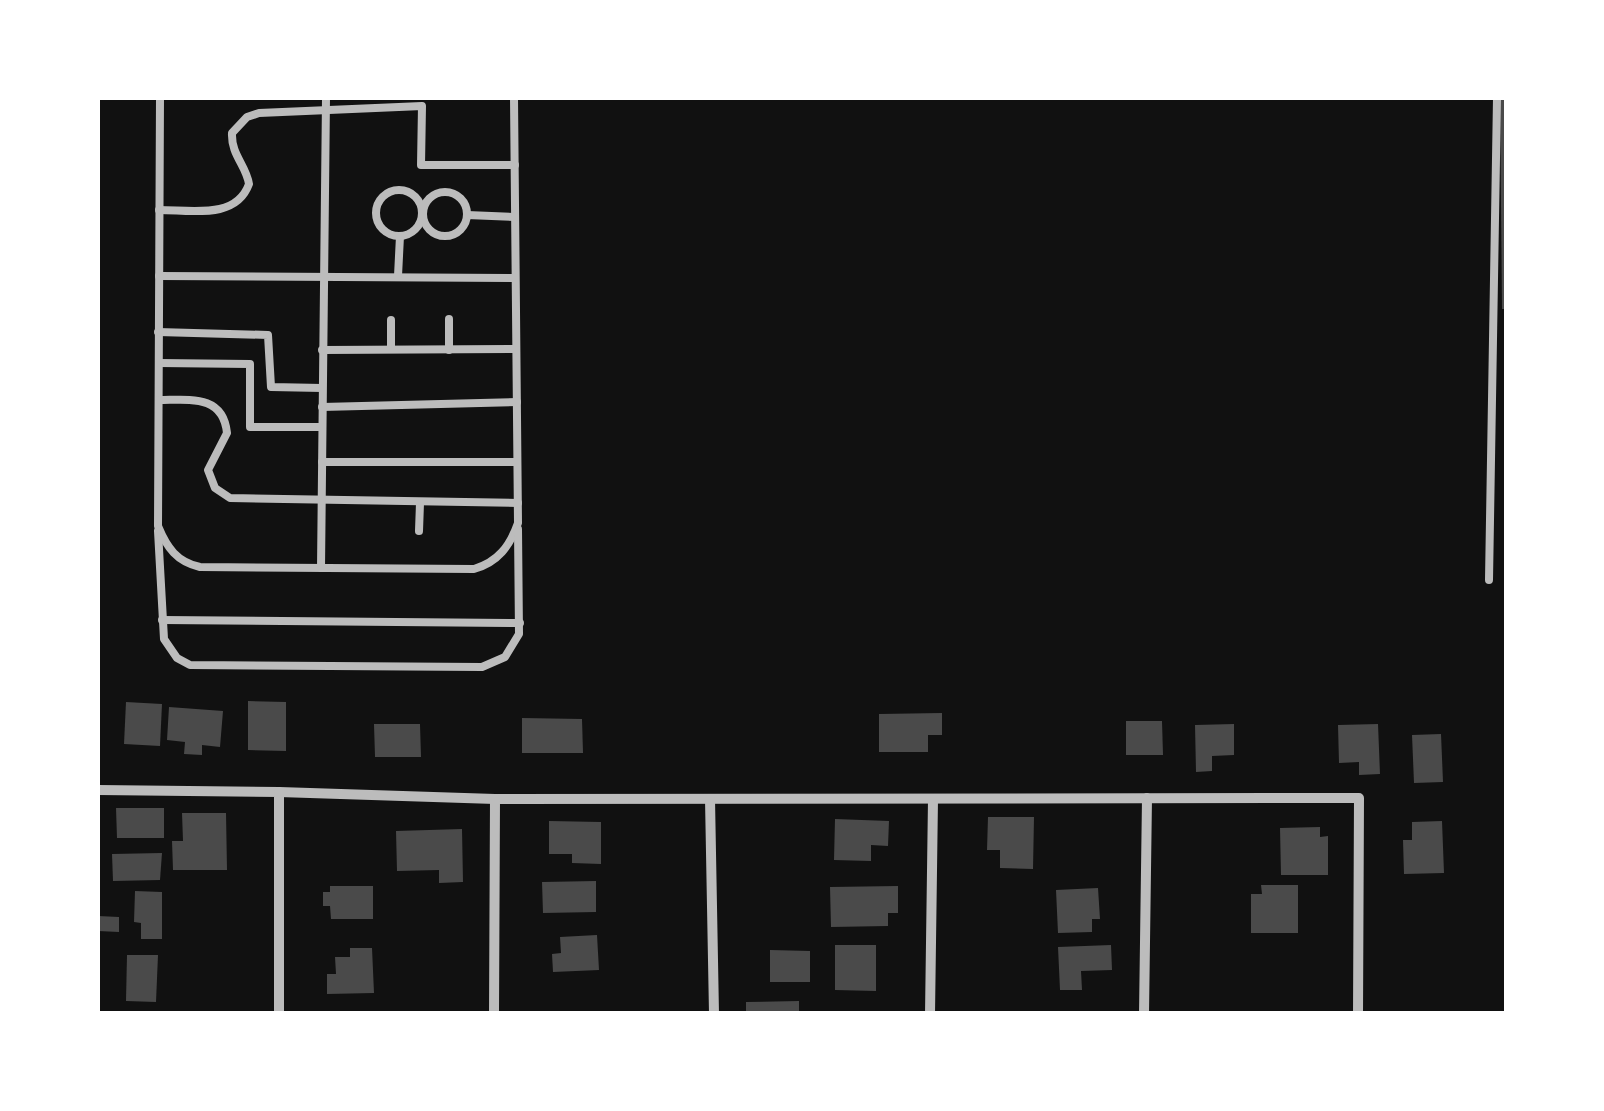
<svg xmlns="http://www.w3.org/2000/svg" width="1604" height="1111" font-family="'Exo 2',sans-serif">
<style>
.building{fill:#4a4a4a}
.lines{fill:none;stroke-linecap:round;stroke-linejoin:round}
.service{stroke:#bcbcbc;stroke-width:8}
.minor{stroke:#bcbcbc;stroke-width:10}
</style>
<rect width="100%" height="100%" fill="#111"/>
<g class="building">
<path d="M 1500,98 L 1506,98 L 1506,309 L 1502,309 Z"/>
<path d="M 248,701 L 286,702 L 286,751 L 248,750 Z"/>
<path d="M 126,702 L 162,704 L 160,746 L 124,744 Z"/>
<path d="M 169,707 L 223,711 L 220,747 L 202,745 L 202,755 L 184,754 L 185,742 L 167,740 Z"/>
<path d="M 942,713 L 942,735 L 928,735 L 928,752 L 879,752 L 879,714 Z"/>
<path d="M 522,718 L 582,719 L 583,753 L 522,753 Z"/>
<path d="M 1126,721 L 1162,721 L 1163,755 L 1126,755 Z"/>
<path d="M 374,724 L 420,724 L 421,757 L 375,757 Z"/>
<path d="M 1234,724 L 1234,755 L 1212,756 L 1212,771 L 1196,772 L 1195,725 Z"/>
<path d="M 1378,724 L 1380,774 L 1359,775 L 1359,762 L 1339,763 L 1338,725 Z"/>
<path d="M 1441,734 L 1443,782 L 1414,783 L 1412,735 Z"/>
<path d="M 116,808 L 164,808 L 164,838 L 117,838 Z"/>
<path d="M 182,813 L 226,813 L 227,870 L 173,870 L 172,841 L 183,841 Z"/>
<path d="M 988,817 L 1034,817 L 1033,869 L 1000,868 L 1000,850 L 987,850 Z"/>
<path d="M 835,819 L 889,821 L 888,846 L 871,845 L 871,861 L 834,860 Z"/>
<path d="M 549,821 L 601,822 L 601,864 L 572,863 L 572,854 L 549,854 Z"/>
<path d="M 1442,821 L 1444,873 L 1404,874 L 1403,840 L 1412,840 L 1412,822 Z"/>
<path d="M 1320,827 L 1320,837 L 1328,836 L 1328,875 L 1281,875 L 1280,828 Z"/>
<path d="M 462,829 L 463,882 L 439,883 L 439,870 L 397,871 L 396,831 Z"/>
<path d="M 162,853 L 160,880 L 113,881 L 112,854 Z"/>
<path d="M 596,881 L 596,912 L 543,913 L 542,882 Z"/>
<path d="M 1261,885 L 1298,885 L 1298,933 L 1251,933 L 1251,894 L 1262,894 Z"/>
<path d="M 330,886 L 373,886 L 373,919 L 331,919 L 330,906 L 323,906 L 323,892 L 330,892 Z"/>
<path d="M 898,886 L 898,913 L 888,913 L 888,926 L 831,927 L 830,887 Z"/>
<path d="M 1098,888 L 1100,919 L 1092,919 L 1092,932 L 1058,933 L 1056,890 Z"/>
<path d="M 135,891 L 162,892 L 162,939 L 141,939 L 141,923 L 134,922 Z"/>
<path d="M 98,916 L 119,917 L 119,932 L 98,931 Z"/>
<path d="M 597,935 L 599,970 L 553,972 L 552,954 L 561,953 L 560,937 Z"/>
<path d="M 835,945 L 876,945 L 876,991 L 835,990 Z"/>
<path d="M 1111,945 L 1112,970 L 1081,971 L 1082,990 L 1060,990 L 1058,947 Z"/>
<path d="M 350,948 L 372,948 L 374,993 L 327,994 L 327,974 L 336,974 L 335,957 L 350,957 Z"/>
<path d="M 770,950 L 810,951 L 810,982 L 770,982 Z"/>
<path d="M 127,955 L 158,955 L 156,1002 L 126,1001 Z"/>
<path d="M 799,1001 L 799,1014 L 746,1014 L 746,1002 Z"/>
</g>
<g class="lines">
<g class="service">
<path d="M 160,98 L 158,526 C 167,548 177,562 200,567 L 474,569 C 498,562 510,546 518,523 L 514,98"/>
<circle cx="399" cy="213" r="23"/>
<circle cx="445" cy="214" r="22"/>
<path d="M 159,210 C 191,210 236,220 249,184 C 246,165 231,155 232,133 L 247,117 L 259,113 L 422,106 L 421,165 L 515,165"/>
<path d="M 467,215 L 515,217"/>
<path d="M 159,276 L 515,278"/>
<path d="M 398,276 L 400,236"/>
<path d="M 391,320 L 391,349"/>
<path d="M 158,332 L 268,335 L 271,387 L 322,388"/>
<path d="M 322,350 L 516,349"/>
<path d="M 449,350 L 449,319"/>
<path d="M 159,363 L 250,364 L 250,427 L 322,427"/>
<path d="M 159,400 C 189,400 223,394 227,433 L 208,470 L 215,488 L 230,498 L 518,503"/>
<path d="M 322,407 L 517,402"/>
<path d="M 322,462 L 517,462"/>
<path d="M 158,531 L 164,639 L 177,658 L 190,665 L 482,667 L 505,657 L 519,634 L 518,529"/>
<path d="M 419,531 L 420,503"/>
<path d="M 321,568 L 326,98"/>
<path d="M 1489,580 L 1497,98"/>
<path d="M 162,620 L 520,623"/>
</g>
<g class="minor">
<path d="M 98,790 L 279,792 L 279,1014"/>
<path d="M 279,792 L 495,799 L 1359,798 L 1358,1014"/>
<path d="M 710,799 L 714,1014"/>
<path d="M 494,1014 L 495,799"/>
<path d="M 930,1014 L 933,799"/>
<path d="M 1144,1014 L 1147,798"/>
</g>
</g>
<rect width="1604" height="1111" fill="none" stroke="#ffffff" stroke-width="200"/>
</svg>
